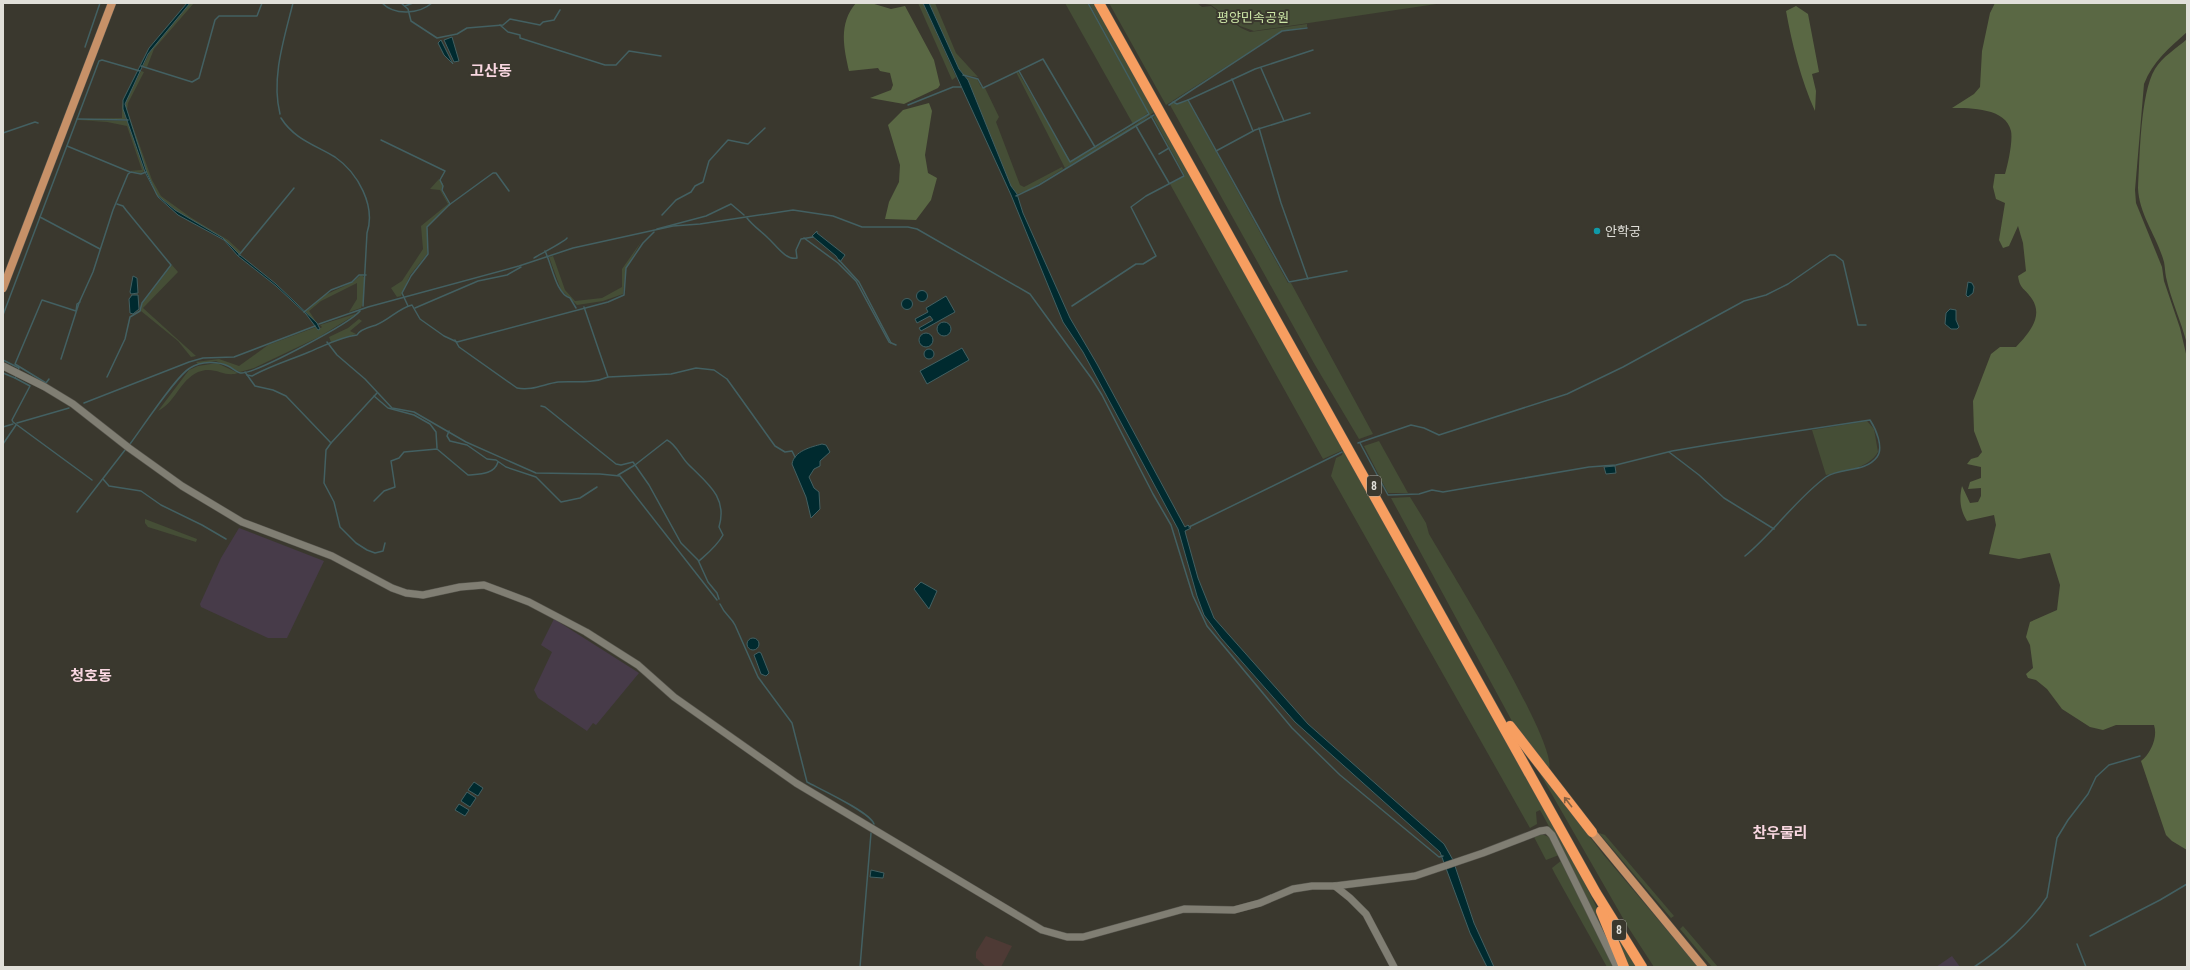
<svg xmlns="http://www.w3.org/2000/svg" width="2190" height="970" font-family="'Archivo Narrow','Noto Sans KR',sans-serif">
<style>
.commercial{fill:#4e3a35}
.education{fill:#473b49}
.green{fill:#454e36}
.forest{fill:#5a6844}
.water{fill:#002a2f;stroke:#436062}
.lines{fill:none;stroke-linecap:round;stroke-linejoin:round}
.stream{stroke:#436062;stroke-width:1.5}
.minor-casing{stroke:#56554d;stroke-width:8}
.major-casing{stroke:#56554d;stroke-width:9}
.highway-casing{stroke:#56554d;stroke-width:11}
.minor{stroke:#807e73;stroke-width:7}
.major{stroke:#c79168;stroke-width:8}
.highway{stroke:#f79e60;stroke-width:10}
.oneway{stroke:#866142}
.culture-dot{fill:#0f9aa8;stroke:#3a382e;stroke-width:1.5}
.labels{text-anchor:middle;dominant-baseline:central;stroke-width:4;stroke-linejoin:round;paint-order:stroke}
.shield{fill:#3a382e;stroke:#aeada6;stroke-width:1}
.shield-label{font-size:12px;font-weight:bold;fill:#e0dfd9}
.park-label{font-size:13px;fill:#cde6a7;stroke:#3a382e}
.poi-label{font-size:13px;fill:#e0dfd9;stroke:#3a382e;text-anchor:start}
.quarter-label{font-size:15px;font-weight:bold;fill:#f9d7e1;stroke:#3a382e}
</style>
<rect width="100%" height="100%" fill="#3a382e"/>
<path class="commercial" d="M 986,936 L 1012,946 L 1001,967 L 986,967 L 976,958 L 976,952 Z"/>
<g class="education">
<path d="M 239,528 L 324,561 L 287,638 L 268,638 L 201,607 L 200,604 L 221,558 Z"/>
<path d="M 554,619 L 639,673 L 596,725 L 593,723 L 587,731 L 538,698 L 534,690 L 552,652 L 541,645 Z"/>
<path d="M 1952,956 L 1960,967 L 1936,967 Z"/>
</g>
<g class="green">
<path d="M 190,3 L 194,3 L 154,49 L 147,67 L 143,66 L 152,48 Z"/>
<path d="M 918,3 L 923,3 L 956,77 L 952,80 Z"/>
<path d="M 929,3 L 935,3 L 956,53 L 978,77 L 964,75 L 959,69 Z"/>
<path d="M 1065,3 L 1088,3 L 1148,113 L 1133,124 Z"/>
<path d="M 1089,3 L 1093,3 L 1154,112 L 1136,126 L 1065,168 L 1016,72 L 1018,72 L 1071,162 L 1136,124 L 1149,114 Z"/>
<path d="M 1109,3 L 1197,3 L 1202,7 L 1211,6 L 1241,28 L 1250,32 L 1307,24 L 1307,27 L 1282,31 L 1166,105 Z"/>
<path d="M 1199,3 L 1443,3 L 1254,31 L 1240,26 L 1211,5 Z"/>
<path d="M 141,71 L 144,72 L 128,103 L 127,110 L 152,180 L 161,196 L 190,217 L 228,240 L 241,252 L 239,254 L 220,236 L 175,210 L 157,195 L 147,173 L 125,108 L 126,101 Z"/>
<path d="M 966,77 L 977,79 L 981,87 L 985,88 L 999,117 L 996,122 L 1020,185 L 1024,187 L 1062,167 L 1063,169 L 1029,190 L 1017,194 L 1011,186 Z"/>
<path d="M 1188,101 L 1288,283 L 1291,283 L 1373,434 L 1359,439 L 1315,365 L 1170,105 L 1173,103 L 1177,104 Z"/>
<path d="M 122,102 L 126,119 L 77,119 L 122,118 Z"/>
<path d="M 1156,115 L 1581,876 L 1599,912 L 1618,967 L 1576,876 L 1540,810 L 1536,812 L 1537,824 L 1530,828 L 1331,476 L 1336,458 L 1342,455 L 1343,450 L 1323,459 L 1170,184 L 1185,176 L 1153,117 Z"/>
<path d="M 78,120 L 127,121 L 144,171 L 141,173 L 129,171 L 142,170 L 127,126 L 107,122 Z"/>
<path d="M 439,179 L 443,184 L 441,190 L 449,204 L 427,227 L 427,254 L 410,275 L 401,296 L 397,297 L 391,288 L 402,281 L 423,249 L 421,226 L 448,204 L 440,190 L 430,189 Z"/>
<path d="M 641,242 L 626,268 L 623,294 L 603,301 L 577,305 L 561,290 L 549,257 L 553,256 L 565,290 L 575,301 L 602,298 L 622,287 L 622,269 Z"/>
<path d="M 172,265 L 178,272 L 143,308 L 196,356 L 191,357 L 178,341 L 141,311 L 142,304 Z"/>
<path d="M 361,275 L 364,277 L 364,300 L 361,308 L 349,312 L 357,299 L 357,283 L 321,301 L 309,311 L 317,323 L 305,312 L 325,295 L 353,282 Z"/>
<path d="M 358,313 L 319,337 L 254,368 L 240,372 L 216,361 L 198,364 L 196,362 L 219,359 L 239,366 L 268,345 L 316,327 L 318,330 L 322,327 L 320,325 Z"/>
<path d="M 359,319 L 362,321 L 350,331 L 356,334 L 331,342 L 329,337 L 348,328 Z"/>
<path d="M 217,363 L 238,373 C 224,378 215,365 198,372 C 180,380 175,403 158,411 L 189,370 L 198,366 Z"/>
<path d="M 1867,421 L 1874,429 L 1878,452 C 1868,469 1844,471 1826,475 L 1812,430 Z"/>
<path d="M 1379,441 L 1408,493 L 1388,493 L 1364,446 Z"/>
<path d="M 1410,497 L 1426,523 L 1429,534 C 1448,567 1558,743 1549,769 L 1513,723 L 1391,498 Z"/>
<path d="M 145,519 L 197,539 L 196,542 L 148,527 L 145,523 Z"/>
<path d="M 1535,765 L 1603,854 L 1698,967 L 1654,967 L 1628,927 Z"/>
<path d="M 1599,833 L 1605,835 L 1674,916 L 1671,918 Z"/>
<path d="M 1542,834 L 1549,837 L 1559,855 L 1546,860 L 1534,837 Z"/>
<path d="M 1562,860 L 1614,967 L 1607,967 L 1555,874 L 1552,868 Z"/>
<path d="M 1604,914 L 1636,967 L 1626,967 Z"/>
<path d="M 1683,926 L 1718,967 L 1712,967 L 1680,929 Z"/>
</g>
<g class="forest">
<path d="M 856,3 L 871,3 L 891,9 L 905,6 L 934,60 L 940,85 L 938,88 L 904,104 L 870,98 L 891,90 L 893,85 L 890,73 L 880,71 L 878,68 L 849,71 C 844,48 838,24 856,3 Z"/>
<path d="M 1995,3 L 2187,3 L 2187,32 C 2169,48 2153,61 2144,84 L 2135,190 L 2136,203 L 2162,267 L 2164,281 L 2180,328 L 2187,358 L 2187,850 L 2172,841 L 2166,835 L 2141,761 C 2151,753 2158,737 2154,725 L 2116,725 L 2103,730 L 2090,727 L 2062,709 L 2047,689 L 2036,680 L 2028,678 L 2026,674 L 2033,668 L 2030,645 L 2026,637 L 2030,622 L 2057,610 L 2060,585 L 2050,553 L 2019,559 L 1989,554 L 1996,525 L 1994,515 L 1967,521 C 1960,510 1959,499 1962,486 L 1970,503 L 1978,502 L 1981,496 L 1981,488 L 1968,489 L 1970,482 L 1981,478 L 1981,467 L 1967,464 L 1971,459 L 1978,457 L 1982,452 L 1974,431 L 1973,401 L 1991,354 L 2000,347 L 2016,347 C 2028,334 2044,317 2032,299 C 2025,288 2020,290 2018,276 L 2026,271 L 2023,243 L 2018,226 L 2009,246 L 2003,248 L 1999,240 L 2005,203 L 1996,199 L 1993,187 L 1995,174 L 2005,174 C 2008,164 2013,141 2011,131 C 2006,108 1971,108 1952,108 L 1974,94 L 1980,87 L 1982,51 L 1990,13 Z"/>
<path d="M 1796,6 L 1808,14 L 1819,72 L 1812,74 L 1816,91 L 1815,111 C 1801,80 1792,44 1786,11 Z"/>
<path d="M 2187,39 L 2187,344 C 2181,321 2171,300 2166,277 C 2165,272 2165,267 2164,262 C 2157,236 2139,215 2138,188 C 2140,157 2140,94 2155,69 C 2162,57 2177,48 2187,39 Z"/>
<path d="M 929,103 L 932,111 L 925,155 L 928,173 L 937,178 L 931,200 L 916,220 L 885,219 L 889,202 L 899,182 L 900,165 L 888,125 L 903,110 Z"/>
</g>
<g class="water">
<path d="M 187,3 L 190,3 L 148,54 L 125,104 L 147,173 L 157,195 L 175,210 L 223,238 L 240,255 L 276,284 L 317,323 L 320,329 L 318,330 L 306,314 L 276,286 L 238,256 L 224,240 L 178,215 L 158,197 L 145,172 L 123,109 L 123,100 L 149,48 Z"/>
<path d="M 923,3 L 929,3 L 959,69 L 968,80 L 1011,186 L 1017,194 L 1023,213 L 1070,318 L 1097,364 L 1185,527 L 1188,525 L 1191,528 L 1185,531 L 1186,535 L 1198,578 L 1214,618 L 1308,724 L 1444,844 L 1453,860 L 1474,923 L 1494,967 L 1487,967 L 1470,933 L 1440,852 L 1295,722 L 1221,638 L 1204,615 L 1197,596 L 1178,529 L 1083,352 L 1063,322 L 1011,195 Z"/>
<path d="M 452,37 L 459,61 L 454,62 L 444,40 Z"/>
<path d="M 441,40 L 453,64 L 444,55 L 438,43 Z"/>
<path d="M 817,231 L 817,233 L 845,255 L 840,262 L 836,256 L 812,236 Z"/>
<path d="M 133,276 L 137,278 L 138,293 L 131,294 L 130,292 Z"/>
<path d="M 1968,282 L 1972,283 L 1974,287 L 1973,293 L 1968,297 L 1966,295 Z"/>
<circle cx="922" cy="296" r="5.5"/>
<path d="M 132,295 L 138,295 L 139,309 L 133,314 L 130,313 L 129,299 Z"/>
<path d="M 946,296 L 955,312 L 921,331 L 919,328 L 933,320 L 930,316 L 917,323 L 915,319 L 928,312 L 926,308 Z"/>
<circle cx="907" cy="304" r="5.5"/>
<path d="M 1950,309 L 1956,310 L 1956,320 L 1959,327 L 1957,329 L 1951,329 L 1945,324 L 1946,313 Z"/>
<circle cx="944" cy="329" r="7"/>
<circle cx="926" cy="340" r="7"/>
<path d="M 962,348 L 969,360 L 927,384 L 920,371 Z"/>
<circle cx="929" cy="354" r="5"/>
<path d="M 822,444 L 826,445 L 830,452 L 820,461 L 820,466 L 814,469 L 809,477 L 814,488 L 819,492 L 820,509 L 811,518 L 806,497 L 792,464 C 794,451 811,447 822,444 Z"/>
<path d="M 1615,466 L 1616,473 L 1606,474 L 1604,467 Z"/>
<path d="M 921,582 L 937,591 L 929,609 L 914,589 Z"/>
<circle cx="753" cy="644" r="6"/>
<path d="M 759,652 L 761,653 L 769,673 L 766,676 L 761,674 L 754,655 Z"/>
<path d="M 474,782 L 483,788 L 478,796 L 468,790 Z"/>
<path d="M 467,792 L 476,798 L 470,807 L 461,801 Z"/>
<path d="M 459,804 L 469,810 L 465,816 L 455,810 Z"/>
<path d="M 871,870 L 884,873 L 883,878 L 870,877 Z"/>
</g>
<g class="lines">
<g class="stream">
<path d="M 382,3 C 395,16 419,14 432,3"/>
<path d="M 401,3 L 408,9 L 411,21 L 437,38 L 457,34 L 467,28 L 503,25 L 510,19 L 540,25 L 543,22 L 554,20 L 560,10"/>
<path d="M 405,6 L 413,3"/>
<path d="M 500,25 L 508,32 L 520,35 L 520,38 L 605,65 L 616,65 L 629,51 L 661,56"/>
<path d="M 85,47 L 100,3"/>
<path d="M 141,66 L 192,82 L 199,78 L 215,20 L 219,16 L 257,16 L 262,3"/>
<path d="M 1261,68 L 1284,121"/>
<path d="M 1019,71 L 1070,162 L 1149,114 L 1088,3"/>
<path d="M 963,75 L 978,79 L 983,88 L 1043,59 L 1095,147"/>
<path d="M 1232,79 L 1253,131"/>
<path d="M 1188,100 L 1289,282 L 1347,271"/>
<path d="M 1173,102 L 1177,104 L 1188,100 L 1255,69 L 1313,50"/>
<path d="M 908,105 L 953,87 L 961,87"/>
<path d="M 1169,105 L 1282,31 L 1307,28"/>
<path d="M 280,114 C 271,78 284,39 293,3"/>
<path d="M 281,118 C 294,139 315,145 335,157 C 358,173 376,206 367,233 L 363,306"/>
<path d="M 77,119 L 128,120"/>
<path d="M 1136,126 L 1169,183"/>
<path d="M 1259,128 L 1281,203 L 1308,279"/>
<path d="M 3,133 L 35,122 L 38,123"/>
<path d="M 381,140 L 445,171 L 440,180 L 443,186 L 442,190 L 450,204 L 427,227 L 428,254 L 411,276 L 402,293 L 408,306"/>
<path d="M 67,146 L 130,172"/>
<path d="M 1216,151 L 1255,130 L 1310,113"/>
<path d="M 1159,154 L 1169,148"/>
<path d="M 1016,196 L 1039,185 L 1154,115"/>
<path d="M 449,205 L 493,173 L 496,173 L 509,191"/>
<path d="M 662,215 L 676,200 L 691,192 L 695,186 L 703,182 L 709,161 L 728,140 L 748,144 L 765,128"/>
<path d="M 40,217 L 100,249"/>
<path d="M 747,218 C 753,226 761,231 768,238 C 775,244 786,261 797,258 L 796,250 L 801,239 L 813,237"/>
<path d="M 657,229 L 706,216 L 731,204 L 744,215"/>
<path d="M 804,238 L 838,263 L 856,281 L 889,342 L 896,345"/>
<path d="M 545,251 C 552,265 556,294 570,298 L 576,308"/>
<path d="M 239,255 L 294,188"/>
<path d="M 534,258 C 540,254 566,241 567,238"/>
<path d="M 839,260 L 859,282 L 891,343"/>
<path d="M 1072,306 L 1136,264 L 1143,264 L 1156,256 L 1131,207 L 1146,196 L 1184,176 L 1151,116"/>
<path d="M 584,307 L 608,377 L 671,374 L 696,368 L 714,370 L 727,379 L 775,446 L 785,452 L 792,451 L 795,457"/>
<path d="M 415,308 L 478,281 L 507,275 L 521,267"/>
<path d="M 304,312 L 331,290 L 352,282 L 359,275 L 366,275"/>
<path d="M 3,315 L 99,61 L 102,60 L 140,71"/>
<path d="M 319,324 L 368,307 L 519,266 L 573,248 L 673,226 L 700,224 L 793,210 L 833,216 L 862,227 L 908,227 L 917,229 L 1030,294 L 1092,379 L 1102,395 L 1153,494 L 1171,525 L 1193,596 L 1207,626 L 1292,728 L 1340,775 L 1439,857 L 1443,856"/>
<path d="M 455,340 L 459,347 L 517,388 C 532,391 544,384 558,382 C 574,381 592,384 608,377"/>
<path d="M 327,342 L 337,355 L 365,379 L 392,408 L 414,412 L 466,442 L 536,473 L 600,474 L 620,476 L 717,600"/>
<path d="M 61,359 L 79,303 L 93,272 L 113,210 L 128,174 L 131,172 L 141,174 L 146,172"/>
<path d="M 3,360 L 19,368 L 18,371"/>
<path d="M 245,372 L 255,386 L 273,390 L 286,396 L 331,443"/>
<path d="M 3,373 L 15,378"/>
<path d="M 247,375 L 252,376 C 270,366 290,360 309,352 C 326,345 340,337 357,335 C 360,329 370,327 376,325 C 389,320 399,308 412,305 L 420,319 L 444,336 L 457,342 L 608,302 L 624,295 L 626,268 L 643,243 L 654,232"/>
<path d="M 16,376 L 15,378 L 30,386 L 12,420 L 13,422 L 92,480"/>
<path d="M 107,377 L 125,339 L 130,317 L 140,311 L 142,303 L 171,265 L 126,210 L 123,206 L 117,204"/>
<path d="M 49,379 L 46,383 L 15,364 L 42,300 L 76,311 L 77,304 L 80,302"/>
<path d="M 377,393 L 331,443 L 326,450 L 324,483 L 334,502 L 340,527 L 356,543 L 367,550 L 375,553 L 383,551 L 385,543"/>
<path d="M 374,396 L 388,408 L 414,415 L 430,424 L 436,432 L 437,448"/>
<path d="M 84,403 L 189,362 L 203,358 L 234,357 L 315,326"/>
<path d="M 541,406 L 545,407 L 616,464 L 621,465 L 633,462 L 635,465 L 649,485 L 681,543 L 698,560 L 708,582 L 717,593 L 719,599"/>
<path d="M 17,423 L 69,408"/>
<path d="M 3,427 L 13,424"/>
<path d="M 449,431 L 447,436 L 450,441 L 467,445 L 487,459 L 496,460 L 506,467 L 536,477 L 561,502 L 580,498 L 597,487"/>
<path d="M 1358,443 L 1411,425 L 1424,428 L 1439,435 L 1567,394 L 1623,367 L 1744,301 L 1766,295 L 1788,284 L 1830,255 L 1835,255 L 1843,261 L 1858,325 L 1866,325"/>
<path d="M 1360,443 L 1388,495 L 1419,494 L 1432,490 L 1443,492 L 1589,467 L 1616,465 L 1672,451 L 1719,443 L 1870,420 C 1876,429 1884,448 1877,457 C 1865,473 1841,467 1826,477 C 1796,499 1774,532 1745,556"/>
<path d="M 3,444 L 16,425"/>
<path d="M 130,444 C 142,428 176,376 190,368 C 201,361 218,361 228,366 C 233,368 237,373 242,373 C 258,372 349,324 360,311"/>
<path d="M 1669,452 L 1699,475 L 1724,498 L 1774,529"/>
<path d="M 618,475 L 635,465 L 667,440 C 676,444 681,457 688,464 C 707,483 728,497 719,527 L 723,535 C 717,546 708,553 699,561"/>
<path d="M 103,479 L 109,486 L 141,491 L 161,505 L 202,525 L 226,539"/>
<path d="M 374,501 L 384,491 L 395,487 L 391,461 L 399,458 L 404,452 L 437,449 L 468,475 C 479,474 494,475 498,462"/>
<path d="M 77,512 L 125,450"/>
<path d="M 1189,527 L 1342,452"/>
<path d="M 720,604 C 725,615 731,617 735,625 L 758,677 L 792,723 L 807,782 C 820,789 870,812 874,824"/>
<path d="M 2090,936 L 2160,900 L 2187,884"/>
<path d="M 2077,944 L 2086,967"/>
<path d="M 860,967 L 871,833"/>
<path d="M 1974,967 C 1999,951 2031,922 2047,897 L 2057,838 L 2068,820 L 2088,794 L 2096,777 L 2109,765 L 2140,756"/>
</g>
<defs>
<g id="minor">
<path d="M 3,366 L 45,387 L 73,404 L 129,448 L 182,486 L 242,522 L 332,556 L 392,588 L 406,593 L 423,595 L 460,587 L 484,585 L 529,602 L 586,632 L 638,665 L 674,697 L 796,783 L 1042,930 L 1067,937 L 1083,937 L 1184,909 L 1234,910 L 1260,903 L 1293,889 L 1312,886 L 1335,886 L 1350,898 L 1366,914 L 1394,967"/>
<path d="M 1335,886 L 1415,876 L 1483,853 L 1540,831 L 1547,830 L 1552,835 L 1617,967"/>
</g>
<g id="major">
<path d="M 3,288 L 112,3"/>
<path d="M 1592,832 L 1703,967"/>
</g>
<g id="highway">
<path d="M 1099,3 L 1596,893 L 1642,967"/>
<path d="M 1510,726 L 1592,832"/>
<path d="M 1601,911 L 1624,967"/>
</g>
</defs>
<use href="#minor" class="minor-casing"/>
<use href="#major" class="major-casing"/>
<use href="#highway" class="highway-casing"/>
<use href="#minor" class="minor"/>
<use href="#major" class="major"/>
<use href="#highway" class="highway"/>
</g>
<defs><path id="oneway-shaft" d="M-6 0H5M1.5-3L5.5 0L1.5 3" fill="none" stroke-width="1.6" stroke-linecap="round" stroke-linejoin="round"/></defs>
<use class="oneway" href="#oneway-shaft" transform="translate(1568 802) rotate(-128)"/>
<circle class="culture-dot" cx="1597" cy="231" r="4"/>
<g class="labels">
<g class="shield">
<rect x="1367" y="476" width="14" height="20" rx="3"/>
<rect x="1612" y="920" width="14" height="20" rx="3"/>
</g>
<g class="shield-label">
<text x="1374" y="486">8</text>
<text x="1619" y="930">8</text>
</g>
<g class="park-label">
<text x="1253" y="17">평양민속공원</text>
</g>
<g class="poi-label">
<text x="1605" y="231">안학궁</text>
</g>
<g class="quarter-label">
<text x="491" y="70">고산동</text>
<text x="91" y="675">청호동</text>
<text x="1780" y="832">찬우물리</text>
</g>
</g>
<rect width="2190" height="970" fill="none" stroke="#e0dfd9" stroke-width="8"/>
</svg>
